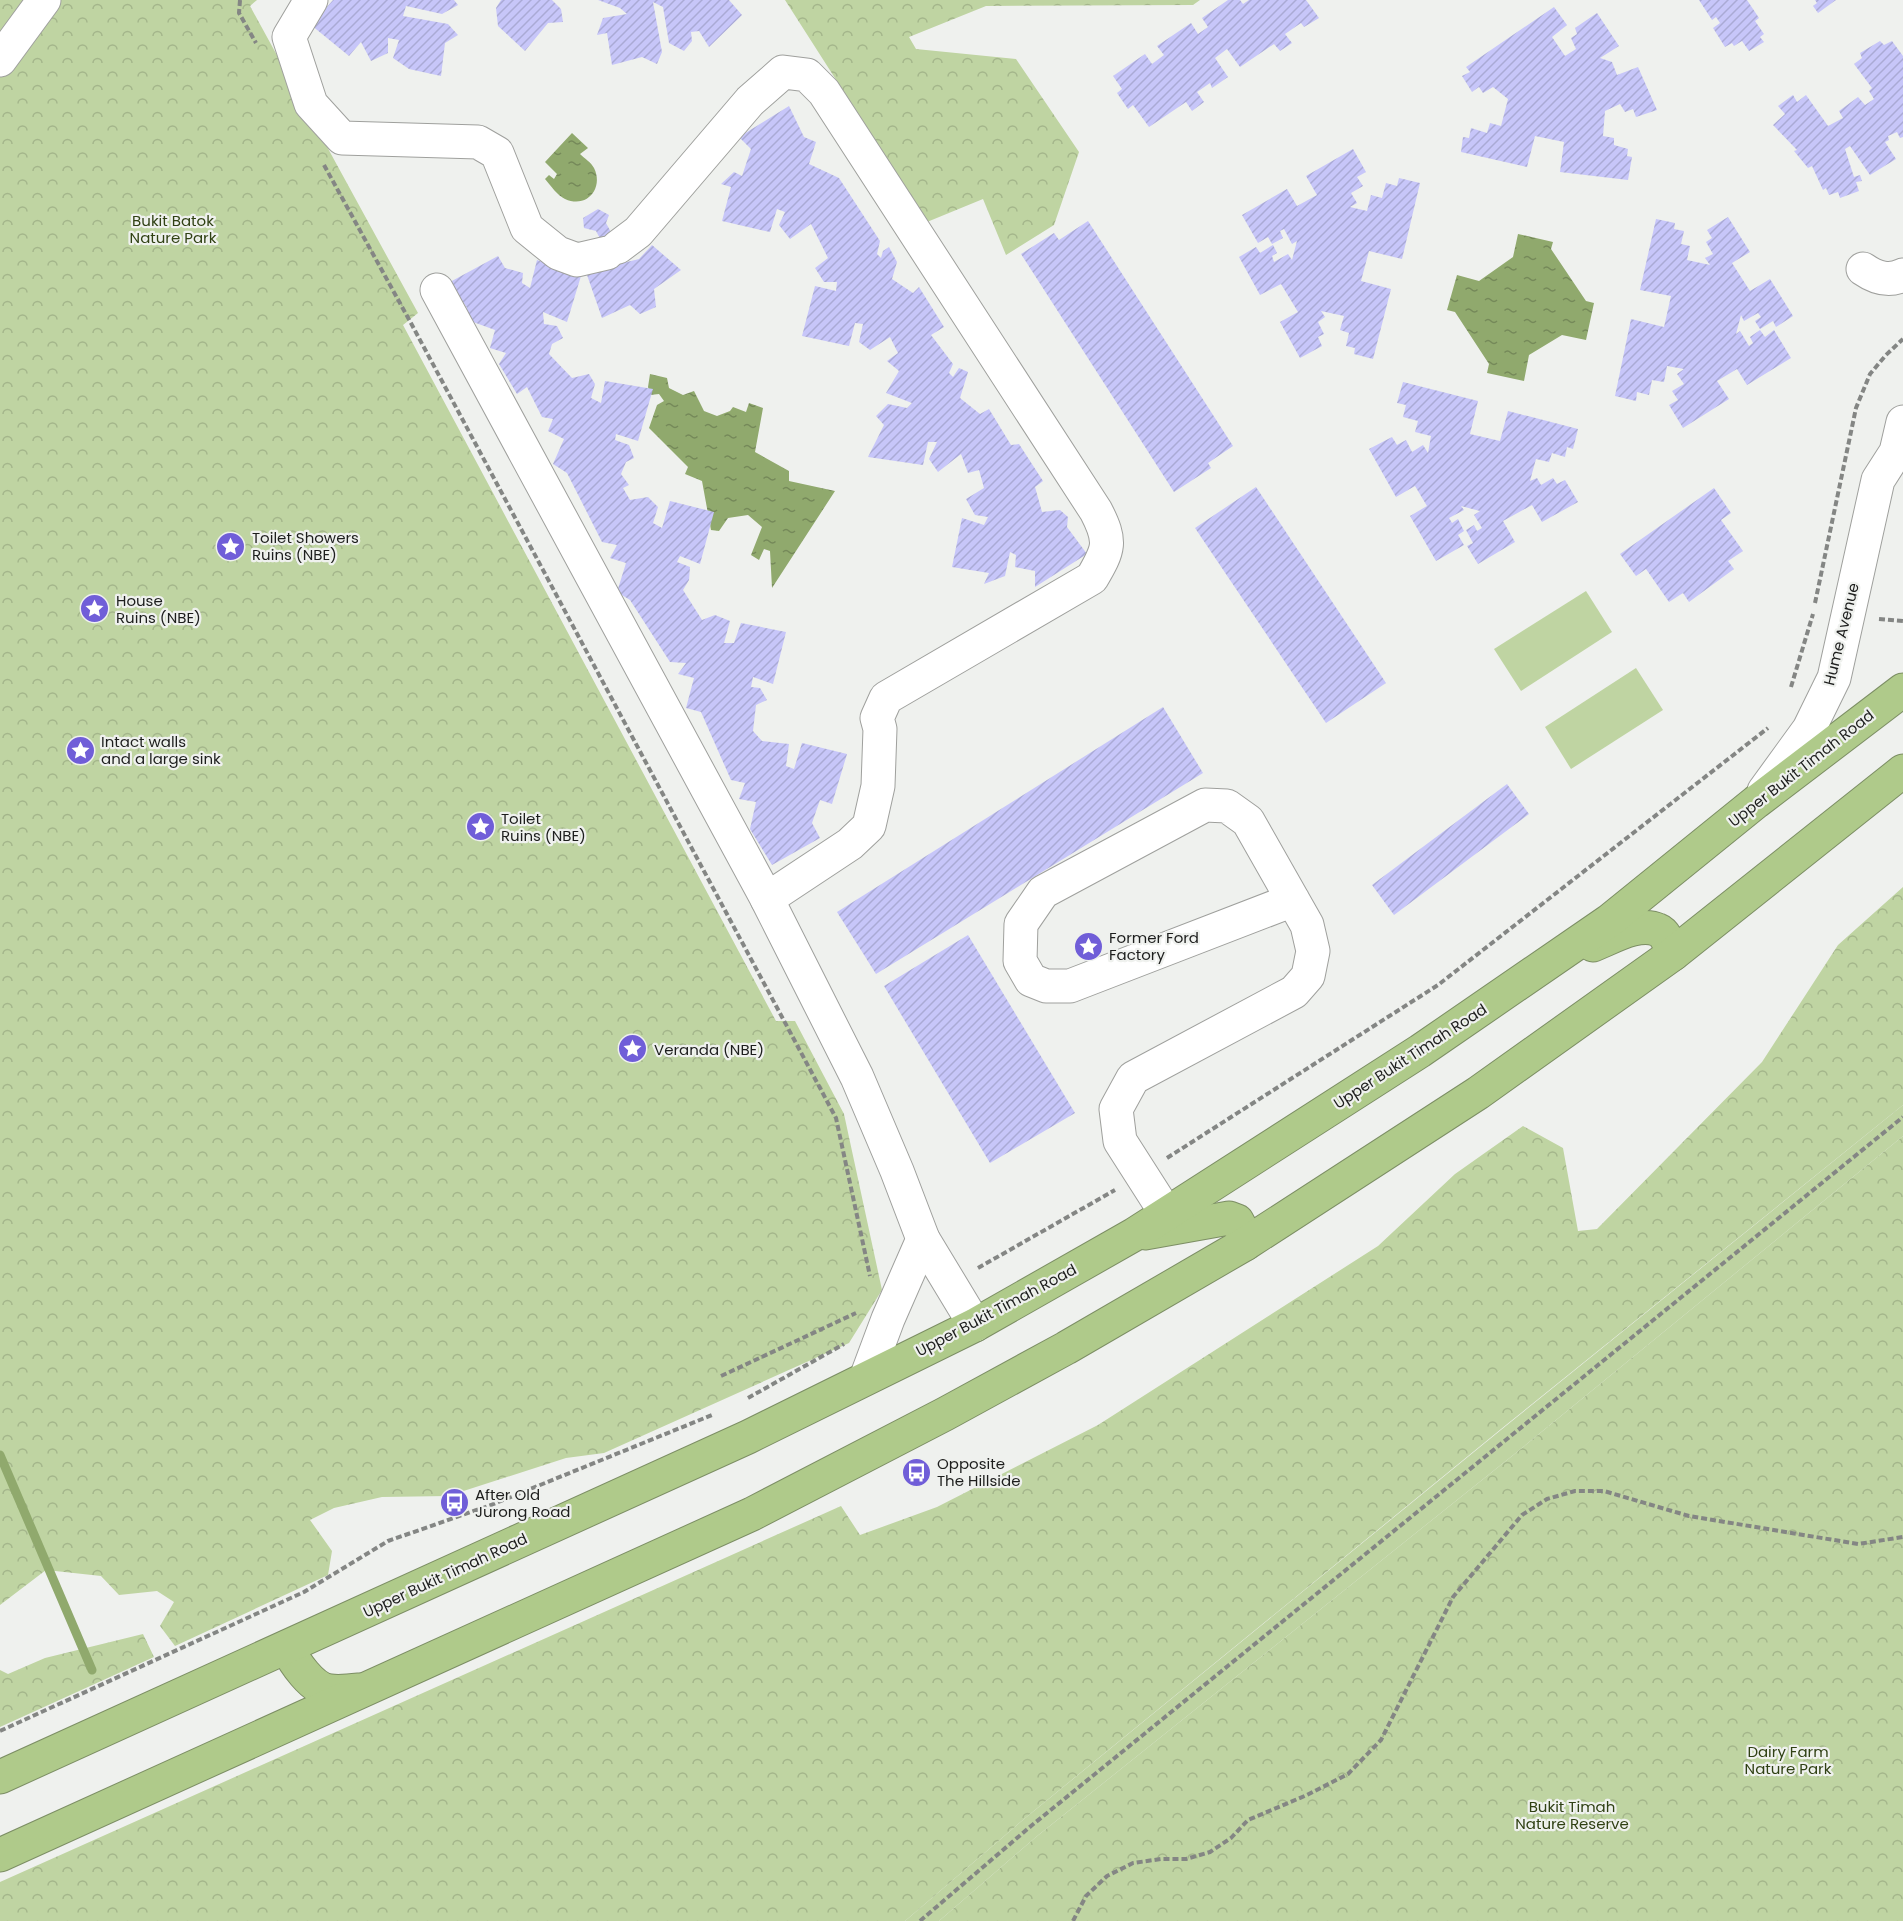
<svg xmlns="http://www.w3.org/2000/svg" width="1903" height="1921" font-family="Poppins,sans-serif">
<style>
.green{fill:#bfd4a2}
.forest{fill:url(#forest-crowns)}
.water{fill:url(#water-ripples)}
.lines{fill:none;stroke-linecap:round;stroke-linejoin:round}
.stream{stroke:#90a96d;stroke-width:9}
.building{fill:url(#building-hatch)}
.minor-casing{stroke:#9fa09d;stroke-width:35}
.highway-casing{stroke:#7c8e64;stroke-width:35}
.path{stroke:#848684;stroke-width:4;stroke-dasharray:6 3;stroke-linecap:butt}
.minor{stroke:#fff;stroke-width:33}
.highway{stroke:#afca8a;stroke-width:33}
.labels{text-anchor:middle;dominant-baseline:central;stroke-width:4.5;stroke-linejoin:round;paint-order:stroke}
.park-label{font-size:15px;fill:#304114;stroke:#eff1ee}
.poi-label{font-size:15px;fill:#1d1e1d;stroke:#eff1ee;text-anchor:start}
.street-label{font-size:15px;fill:#1d1e1d;stroke:#eff1ee}
</style>
<defs>
<pattern id="forest-crowns" width="20" height="18" patternUnits="userSpaceOnUse" patternTransform="scale(1.5)"><rect width="20" height="18" fill="#bfd4a2"/><path d="M2 6a3 3 0 1 1 6 0M12 15a3 3 0 1 1 6 0" fill="none" stroke="#a4b68b"/></pattern>
<pattern id="water-ripples" width="26" height="14" patternUnits="userSpaceOnUse" patternTransform="scale(1.5)"><rect width="26" height="14" fill="#90a96d"/><path d="M2 4q2-2 4 0t4 0M15 11q2-2 4 0t4 0" fill="none" stroke="#758959"/></pattern>
<pattern id="building-hatch" width="6" height="6" patternUnits="userSpaceOnUse" patternTransform="scale(1.5)"><rect width="6" height="6" fill="#c7c6f9"/><path d="M-1 1l2-2M0 6l6-6M5 7l2-2" fill="none" stroke="#aaaad5"/></pattern>
</defs>
<rect width="100%" height="100%" fill="#eff1ee"/>
<g class="green">
<path d="M 1586,591 L 1612,632 L 1521,691 L 1494,649 Z"/>
<path d="M 1636,668 L 1663,710 L 1571,769 L 1545,727 Z"/>
<path d="M 1903,1105 L 1903,1136 L 1517,1452 L 1036,1837 L 939,1921 L 905,1921 L 1024,1819 L 1507,1425 Z"/>
</g>
<g class="forest">
<path d="M 0,0 L 257,0 L 250,6 L 418,313 L 403,325 L 776,1021 L 795,1021 L 844,1114 L 882,1290 L 849,1343 L 604,1453 L 566,1458 L 448,1496 L 382,1497 L 334,1508 L 310,1520 L 332,1551 L 328,1575 L 175,1646 L 160,1626 L 174,1602 L 157,1591 L 119,1595 L 101,1576 L 46,1570 L 0,1605 Z"/>
<path d="M 785,0 L 1200,0 L 1193,5 L 986,6 L 909,37 L 916,49 L 1016,59 L 1079,152 L 1054,225 L 1006,255 L 983,199 L 927,222 Z"/>
<path d="M 1903,887 L 1903,1105 L 1506,1425 L 1024,1819 L 905,1921 L 0,1921 L 0,1882 L 841,1506 L 860,1535 L 937,1507 L 1098,1425 L 1378,1246 L 1455,1174 L 1523,1126 L 1563,1148 L 1578,1231 L 1597,1229 L 1762,1062 L 1838,945 Z"/>
<path d="M 1903,1136 L 1903,1921 L 939,1921 L 1036,1837 L 1517,1452 Z"/>
<path d="M 143,1634 L 154,1657 L 0,1727 L 0,1670 L 8,1674 L 45,1658 Z"/>
</g>
<g class="water">
<path d="M 572,133 L 588,148 L 580,154 C 585,159 591,162 594,168 C 604,188 587,209 565,199 C 557,195 551,186 545,179 L 549,175 L 554,179 L 557,174 L 545,162 Z"/>
<path d="M 1518,234 L 1553,242 L 1551,249 L 1586,301 L 1594,303 L 1586,340 L 1562,335 L 1529,355 L 1524,381 L 1487,373 L 1489,364 L 1455,312 L 1447,310 L 1457,275 L 1479,281 L 1513,257 Z"/>
<path d="M 650,374 L 667,378 L 669,388 L 683,395 L 694,391 L 704,411 L 717,416 L 730,411 L 733,407 L 746,412 L 749,403 L 763,408 L 755,452 L 789,471 L 789,481 L 835,491 L 772,588 L 770,551 L 764,549 L 759,560 L 751,555 L 762,527 L 748,515 L 728,518 L 719,531 L 711,530 L 702,481 L 685,474 L 688,467 L 649,428 L 657,405 L 664,401 L 659,394 L 650,395 L 648,387 Z"/>
</g>
<g class="lines">
<path class="stream" d="M 0,1455 L 92,1670"/>
</g>
<g class="building">
<path d="M 333,0 L 454,0 L 458,5 L 442,14 L 406,6 L 403,16 L 448,24 L 458,35 L 445,43 L 441,76 L 409,69 L 393,58 L 399,40 L 388,38 L 388,53 L 371,61 L 361,42 L 349,56 L 311,25 Z"/>
<path d="M 501,0 L 552,0 L 561,9 L 563,22 L 548,23 L 525,51 L 498,26 L 496,8 Z"/>
<path d="M 598,0 L 729,0 L 742,15 L 709,47 L 699,31 L 691,32 L 692,41 L 684,51 L 669,43 L 663,7 L 653,2 L 662,52 L 657,64 L 642,57 L 612,65 L 607,33 L 597,35 L 603,18 L 627,14 L 620,8 Z"/>
<path d="M 1228,0 L 1240,0 L 1243,4 L 1249,0 L 1306,0 L 1319,18 L 1304,27 L 1301,23 L 1285,34 L 1292,43 L 1280,51 L 1274,44 L 1240,67 L 1227,49 L 1215,58 L 1228,77 L 1212,88 L 1210,83 L 1197,92 L 1204,102 L 1192,111 L 1186,102 L 1149,127 L 1133,105 L 1128,109 L 1117,93 L 1122,89 L 1113,76 L 1145,54 L 1152,64 L 1164,55 L 1157,46 L 1191,23 L 1198,34 L 1208,27 L 1202,18 Z"/>
<path d="M 1699,0 L 1747,0 L 1759,18 L 1755,21 L 1764,34 L 1760,37 L 1764,42 L 1749,51 L 1742,41 L 1734,46 L 1732,43 L 1725,47 L 1713,28 L 1720,23 L 1716,17 L 1712,20 Z"/>
<path d="M 1815,0 L 1836,0 L 1818,13 L 1813,6 L 1817,3 Z"/>
<path d="M 1554,7 L 1567,25 L 1552,37 L 1565,56 L 1576,49 L 1571,38 L 1577,34 L 1575,28 L 1597,13 L 1619,46 L 1600,58 L 1612,62 L 1617,75 L 1638,67 L 1657,110 L 1636,117 L 1633,109 L 1625,112 L 1620,104 L 1605,111 L 1603,136 L 1614,138 L 1614,145 L 1628,149 L 1627,156 L 1632,157 L 1628,180 L 1560,172 L 1564,142 L 1535,136 L 1527,167 L 1461,152 L 1463,137 L 1469,138 L 1471,128 L 1487,133 L 1490,123 L 1501,126 L 1508,99 L 1493,87 L 1483,93 L 1479,87 L 1472,92 L 1462,76 L 1470,72 L 1466,67 Z"/>
<path d="M 1880,41 L 1884,45 L 1892,41 L 1903,56 L 1903,137 L 1900,138 L 1897,132 L 1888,136 L 1889,140 L 1885,142 L 1896,159 L 1870,175 L 1850,146 L 1845,149 L 1854,177 L 1860,175 L 1862,181 L 1856,182 L 1859,191 L 1840,198 L 1838,192 L 1829,195 L 1826,188 L 1823,190 L 1812,166 L 1808,168 L 1794,151 L 1797,150 L 1773,125 L 1785,114 L 1778,106 L 1793,95 L 1797,102 L 1806,95 L 1828,126 L 1843,118 L 1839,111 L 1858,97 L 1865,105 L 1874,99 L 1869,91 L 1872,88 L 1854,64 L 1862,58 L 1860,53 Z"/>
<path d="M 789,106 L 804,137 L 816,142 L 809,164 L 839,178 L 880,241 L 877,254 L 881,258 L 883,251 L 889,247 L 897,262 L 892,279 L 913,293 L 919,287 L 944,327 L 931,335 L 953,364 L 949,373 L 953,377 L 959,368 L 968,372 L 960,398 L 980,414 L 989,409 L 1011,445 L 1019,444 L 1043,481 L 1035,487 L 1042,512 L 1060,510 L 1068,517 L 1067,527 L 1087,554 L 1035,587 L 1035,571 L 1015,567 L 1016,555 L 1010,552 L 1005,576 L 984,584 L 989,573 L 952,567 L 962,518 L 984,525 L 988,517 L 975,515 L 966,499 L 984,488 L 979,470 L 968,473 L 961,454 L 938,472 L 929,459 L 937,442 L 928,442 L 923,465 L 868,457 L 884,425 L 876,416 L 888,404 L 907,408 L 912,403 L 886,393 L 899,371 L 887,361 L 898,353 L 890,337 L 870,350 L 859,342 L 863,324 L 855,323 L 849,346 L 802,336 L 815,286 L 836,291 L 837,282 L 824,282 L 815,268 L 828,258 L 811,224 L 790,239 L 779,225 L 785,212 L 777,209 L 770,232 L 722,221 L 731,187 L 721,184 L 734,172 L 742,176 L 751,149 L 739,137 Z"/>
<path d="M 1353,149 L 1366,172 L 1357,177 L 1363,186 L 1351,193 L 1357,203 L 1350,207 L 1367,211 L 1371,195 L 1382,198 L 1386,183 L 1397,186 L 1399,178 L 1420,183 L 1402,259 L 1369,251 L 1361,281 L 1391,289 L 1373,359 L 1354,354 L 1355,348 L 1346,346 L 1349,333 L 1340,330 L 1344,316 L 1321,311 L 1325,317 L 1318,322 L 1324,334 L 1318,337 L 1322,346 L 1300,358 L 1280,322 L 1298,312 L 1281,284 L 1260,295 L 1239,257 L 1256,247 L 1260,253 L 1273,245 L 1277,253 L 1272,256 L 1274,262 L 1288,254 L 1292,260 L 1297,241 L 1292,244 L 1284,229 L 1280,231 L 1283,238 L 1272,244 L 1268,237 L 1258,243 L 1242,215 L 1287,189 L 1297,206 L 1317,195 L 1306,176 Z"/>
<path d="M 598,209 L 609,215 L 606,223 L 627,262 L 639,259 L 652,245 L 681,270 L 654,289 L 656,307 L 640,314 L 630,305 L 602,318 L 587,275 L 614,265 L 596,231 L 584,228 L 583,218 Z"/>
<path d="M 1728,217 L 1750,252 L 1732,263 L 1750,291 L 1770,279 L 1793,316 L 1776,327 L 1773,321 L 1760,329 L 1755,321 L 1761,317 L 1758,313 L 1744,321 L 1741,315 L 1736,334 L 1740,331 L 1749,346 L 1753,343 L 1750,337 L 1760,330 L 1765,337 L 1774,330 L 1791,358 L 1747,385 L 1737,369 L 1717,381 L 1729,399 L 1683,428 L 1669,405 L 1678,400 L 1672,391 L 1684,384 L 1677,374 L 1684,369 L 1667,366 L 1664,382 L 1652,380 L 1649,395 L 1637,392 L 1636,401 L 1615,396 L 1631,319 L 1664,327 L 1671,296 L 1640,290 L 1656,219 L 1675,223 L 1674,229 L 1684,231 L 1681,244 L 1690,246 L 1687,260 L 1710,265 L 1705,258 L 1713,254 L 1706,242 L 1712,238 L 1707,230 Z"/>
<path d="M 1088,221 L 1233,446 L 1208,463 L 1211,468 L 1174,492 L 1021,254 L 1054,233 L 1059,240 Z"/>
<path d="M 498,256 L 505,268 L 523,273 L 522,283 L 530,288 L 537,260 L 581,276 L 567,322 L 543,312 L 544,324 L 557,326 L 563,338 L 552,344 L 549,354 L 572,378 L 589,374 L 595,384 L 591,398 L 601,403 L 605,381 L 653,389 L 638,441 L 616,434 L 615,440 L 629,445 L 634,458 L 626,462 L 621,474 L 629,485 L 623,488 L 630,500 L 648,497 L 658,507 L 653,523 L 662,528 L 670,501 L 714,512 L 700,564 L 680,556 L 677,562 L 690,567 L 689,580 L 683,590 L 702,620 L 715,615 L 730,621 L 724,643 L 734,643 L 741,623 L 786,632 L 773,684 L 753,677 L 751,687 L 760,688 L 767,700 L 756,705 L 753,731 L 762,741 L 789,744 L 786,766 L 794,769 L 802,743 L 847,754 L 832,804 L 820,800 L 812,823 L 820,838 L 772,865 L 750,829 L 756,802 L 739,799 L 745,783 L 731,780 L 701,712 L 686,708 L 694,678 L 678,674 L 686,663 L 670,662 L 630,600 L 617,592 L 626,563 L 610,558 L 617,545 L 602,542 L 567,473 L 553,464 L 564,439 L 548,431 L 553,419 L 542,417 L 527,387 L 517,394 L 499,364 L 506,353 L 490,348 L 495,330 L 465,319 L 467,308 L 450,282 Z"/>
<path d="M 1403,382 L 1478,401 L 1470,434 L 1500,441 L 1508,411 L 1578,429 L 1573,449 L 1567,447 L 1565,457 L 1552,453 L 1549,462 L 1536,459 L 1530,481 L 1537,478 L 1541,485 L 1553,478 L 1557,484 L 1565,480 L 1578,502 L 1542,522 L 1532,505 L 1503,521 L 1515,542 L 1478,564 L 1467,546 L 1473,543 L 1466,530 L 1474,525 L 1477,531 L 1482,528 L 1474,515 L 1480,511 L 1461,506 L 1464,510 L 1449,518 L 1452,523 L 1458,519 L 1464,531 L 1458,535 L 1464,545 L 1436,561 L 1410,516 L 1427,506 L 1415,486 L 1396,497 L 1369,449 L 1392,437 L 1397,445 L 1406,440 L 1412,452 L 1423,445 L 1428,453 L 1431,436 L 1415,432 L 1418,421 L 1403,417 L 1406,405 L 1397,403 Z"/>
<path d="M 1256,487 L 1386,683 L 1326,723 L 1195,528 Z"/>
<path d="M 1714,488 L 1731,513 L 1721,520 L 1743,551 L 1728,561 L 1734,569 L 1689,602 L 1683,593 L 1669,602 L 1646,569 L 1636,576 L 1620,554 Z"/>
<path d="M 1163,707 L 1203,773 L 876,974 L 837,912 Z"/>
<path d="M 1507,784 L 1529,814 L 1394,915 L 1372,885 Z"/>
<path d="M 968,935 L 1075,1113 L 990,1163 L 884,986 Z"/>
</g>
<g class="lines">
<defs>
<g id="minor">
<path d="M 311,0 L 289,37 L 311,104 L 342,138 L 478,142 L 497,153 L 527,228 L 558,253 L 577,260 L 607,253"/>
<path d="M 0,60 L 44,0"/>
<path d="M 618,247 L 638,232 L 750,101 L 783,72 L 807,75 L 824,92 L 1096,511 C 1112,542 1109,549 1092,578 L 886,698 L 877,718 L 880,729 L 878,786 L 869,826 L 850,844 L 767,899"/>
<path d="M 1863,269 C 1876,278 1889,282 1903,275"/>
<path d="M 437,290 L 767,899 L 857,1077 L 897,1171 L 923,1239 L 975,1325"/>
<path d="M 1764,791 L 1809,729 L 1834,678 L 1878,480 L 1896,452 L 1903,422"/>
<path d="M 1166,1213 L 1120,1141 L 1116,1109 L 1133,1078 L 1294,992 L 1308,976 L 1313,951 L 1307,925 L 1248,821 L 1227,806 L 1205,805 L 1043,892 L 1021,924 L 1020,961 L 1031,980 L 1046,986 L 1070,986 L 1293,900"/>
<path d="M 866,1378 L 888,1319 L 923,1239"/>
</g>
<g id="highway">
<path d="M 1593,945 C 1611,938 1639,921 1658,930 C 1666,933 1670,946 1673,954"/>
<path d="M 1145,1233 L 1229,1218 L 1237,1221 L 1243,1232 L 1245,1244"/>
<path d="M 287,1647 C 294,1662 312,1689 330,1691 C 339,1692 350,1691 359,1690"/>
<path d="M 0,1777 L 748,1437 L 975,1325 L 1135,1234 L 1420,1051 L 1609,921 L 1756,802 L 1903,690"/>
<path d="M 0,1855 L 752,1514 L 945,1414 L 1066,1348 L 1245,1244 L 1478,1093 L 1673,954 L 1903,771"/>
</g>
</defs>
<use href="#minor" class="minor-casing"/>
<use href="#highway" class="highway-casing"/>
<g class="path">
<path d="M 240,0 L 239,13 L 256,43"/>
<path d="M 324,165 L 412,325 L 836,1118 L 870,1276"/>
<path d="M 1815,603 L 1856,408 L 1870,374 L 1886,355 L 1903,339"/>
<path d="M 1879,619 L 1903,621"/>
<path d="M 1791,687 L 1813,614"/>
<path d="M 1167,1158 L 1438,985 L 1768,728"/>
<path d="M 978,1268 L 1115,1190"/>
<path d="M 721,1376 L 856,1313"/>
<path d="M 748,1398 L 844,1344"/>
<path d="M 0,1731 L 304,1592 L 388,1541 L 491,1505 L 712,1415"/>
<path d="M 920,1921 L 1031,1826 L 1903,1117"/>
<path d="M 1073,1921 L 1086,1896 L 1107,1876 L 1133,1863 L 1161,1859 L 1186,1859 L 1210,1852 L 1231,1838 L 1248,1820 L 1307,1795 L 1348,1774 L 1381,1740 L 1453,1597 L 1522,1515 L 1547,1499 L 1575,1491 L 1604,1491 L 1689,1516 L 1858,1544 L 1903,1537"/>
</g>
<use href="#minor" class="minor"/>
<use href="#highway" class="highway"/>
</g>
<defs>
<symbol id="sight-disc" viewBox="-11 -11 22 22"><circle r="9.5" fill="#705ed8" stroke="#eff1ee"/><path d="M0-6L1.8-2.2L6-1.7L2.9 1.2L3.7 5.4L0 3.3L-3.7 5.4L-2.9 1.2L-6-1.7L-1.8-2.2Z" fill="#fff"/></symbol>
<symbol id="bus-disc" viewBox="-11 -11 22 22"><circle r="9.5" fill="#705ed8" stroke="#eff1ee"/><path d="M-5-6H5V4H4V6H2V4H-2V6H-4V4H-5ZM-3.5-4V0h7V-4ZM-3.5 1.2v1.5H-2V1.2ZM2 1.2v1.5H3.5V1.2Z" fill="#fff"/></symbol>
</defs>
<g fill-rule="evenodd">
<use href="#sight-disc" x="214" y="530" width="33" height="33"/>
<use href="#sight-disc" x="78" y="592" width="33" height="33"/>
<use href="#sight-disc" x="64" y="734" width="33" height="33"/>
<use href="#sight-disc" x="464" y="810" width="33" height="33"/>
<use href="#sight-disc" x="1072" y="930" width="33" height="33"/>
<use href="#sight-disc" x="616" y="1032" width="33" height="33"/>
<use href="#bus-disc" x="900" y="1456" width="33" height="33"/>
<use href="#bus-disc" x="438" y="1486" width="33" height="33"/>
</g>
<g class="labels">
<g class="park-label">
<text x="173" y="220">Bukit Batok<tspan x="173" dy="17">Nature Park</tspan></text>
<text x="1788" y="1751">Dairy Farm<tspan x="1788" dy="17">Nature Park</tspan></text>
<text x="1572" y="1806">Bukit Timah<tspan x="1572" dy="17">Nature Reserve</tspan></text>
</g>
<g class="poi-label">
<text x="252" y="537">Toilet Showers<tspan x="252" dy="17">Ruins (NBE)</tspan></text>
<text x="116" y="600">House<tspan x="116" dy="17">Ruins (NBE)</tspan></text>
<text x="101" y="741">Intact walls<tspan x="101" dy="17">and a large sink</tspan></text>
<text x="501" y="818">Toilet<tspan x="501" dy="17">Ruins (NBE)</tspan></text>
<text x="1109" y="937">Former Ford<tspan x="1109" dy="17">Factory</tspan></text>
<text x="654" y="1049">Veranda (NBE)</text>
<text x="937" y="1463">Opposite<tspan x="937" dy="17">The Hillside</tspan></text>
<text x="475" y="1494">After Old<tspan x="475" dy="17">Jurong Road</tspan></text>
</g>
<g class="street-label">
<text transform="translate(1841 634) rotate(-76)">Hume Avenue</text>
<text transform="translate(1801 768) rotate(-38)">Upper Bukit Timah Road</text>
<text transform="translate(1410 1056) rotate(-33)">Upper Bukit Timah Road</text>
<text transform="translate(996 1310) rotate(-28)">Upper Bukit Timah Road</text>
<text transform="translate(445 1575) rotate(-25)">Upper Bukit Timah Road</text>
</g>
</g>
</svg>
